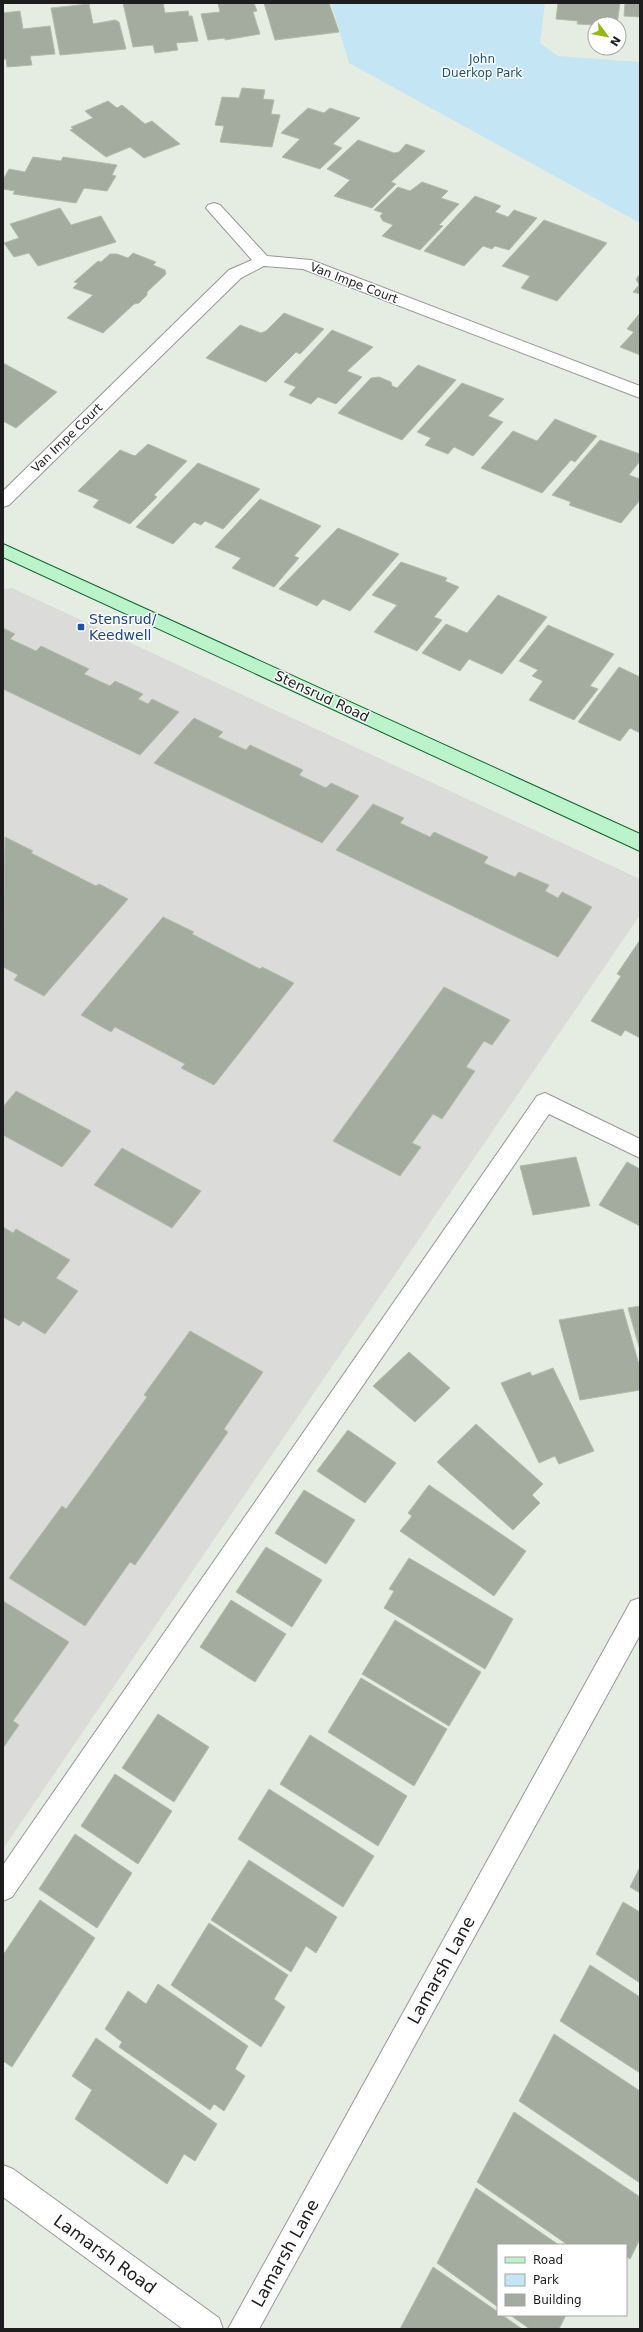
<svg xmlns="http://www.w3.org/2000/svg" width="643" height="2332" font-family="'DejaVu Sans',sans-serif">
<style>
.residential{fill:#dbdbda}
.park{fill:#c4e6f4}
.building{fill:#a4ab9f;stroke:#afbda7}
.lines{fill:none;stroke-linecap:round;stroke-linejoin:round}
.lane-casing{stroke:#979797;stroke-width:2}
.street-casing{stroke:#979797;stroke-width:2}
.secondary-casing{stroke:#0e692b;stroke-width:2}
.lane{fill:#fff;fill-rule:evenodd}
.street{fill:#fff;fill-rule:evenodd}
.secondary{fill:#bbf3ca;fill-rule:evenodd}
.transit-dot{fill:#1a4fb4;stroke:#fff;stroke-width:1.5}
.labels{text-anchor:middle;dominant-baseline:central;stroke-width:3;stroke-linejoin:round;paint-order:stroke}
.far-park-label{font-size:12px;fill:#155671;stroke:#fff}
.far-street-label{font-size:12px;fill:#1d1d1d;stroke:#fff}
.transit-label{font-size:14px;fill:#164399;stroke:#fff;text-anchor:start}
.street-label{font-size:14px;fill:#1d1d1d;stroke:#fff}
.near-street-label{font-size:17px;fill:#1d1d1d;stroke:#fff}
</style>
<rect width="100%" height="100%" fill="#e5ede3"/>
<path class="residential" d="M 12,588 L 640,879 L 640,915 L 3,1849 L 3,589 Z"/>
<path class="park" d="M 331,3 L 545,3 L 540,43 L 558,56 L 640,62 L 640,223 L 349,63 Z"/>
<g class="building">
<path d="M 123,3 L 163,3 L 165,13 L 188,11 L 189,16 L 192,16 L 198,41 L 176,43 L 178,50 L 155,53 L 153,45 L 133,47 Z"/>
<path d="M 218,3 L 254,3 L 257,11 L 253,12 L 260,34 L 225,40 L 225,38 L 208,40 L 201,14 L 220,12 Z"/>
<path d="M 264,3 L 329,3 L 339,32 L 275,40 Z"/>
<path d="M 558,3 L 620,3 L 617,24 L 596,22 L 595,25 L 577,24 L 578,21 L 556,19 Z"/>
<path d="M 625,3 L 640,3 L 640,17 L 624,16 Z"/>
<path d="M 89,4 L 93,24 L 115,20 L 119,22 L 126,49 L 60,55 L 51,8 Z"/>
<path d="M 20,11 L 23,29 L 50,26 L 55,54 L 30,56 L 32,65 L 7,67 L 6,59 L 3,59 L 3,13 Z"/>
<path d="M 242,88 L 265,90 L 263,99 L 274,100 L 271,114 L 280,115 L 272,147 L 220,142 L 224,126 L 215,125 L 222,97 L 239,98 Z"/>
<path d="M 108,101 L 117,108 L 122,105 L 145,124 L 152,121 L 180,144 L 144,158 L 130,147 L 106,157 L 70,130 L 73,129 L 71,127 L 93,118 L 85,111 Z"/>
<path d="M 308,108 L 324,113 L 330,108 L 360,118 L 333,144 L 342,148 L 320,169 L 282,157 L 300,139 L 281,133 Z"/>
<path d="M 358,140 L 394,153 L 399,152 L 406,144 L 425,151 L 391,182 L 396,184 L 372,208 L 334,196 L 350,180 L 327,169 Z"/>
<path d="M 33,157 L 61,161 L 63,157 L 117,165 L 112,175 L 116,176 L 107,191 L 84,188 L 76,203 L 13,194 L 15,191 L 3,189 L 3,180 L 9,169 L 25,172 Z"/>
<path d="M 422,182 L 448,191 L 441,198 L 459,204 L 439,225 L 443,226 L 420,250 L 382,236 L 393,225 L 383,221 L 380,216 L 383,213 L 374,210 L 398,187 L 410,191 Z"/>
<path d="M 475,196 L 501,206 L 495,212 L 508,217 L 514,210 L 537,218 L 509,250 L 495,246 L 492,249 L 483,246 L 464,266 L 424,251 Z"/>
<path d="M 60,208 L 71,225 L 101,216 L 116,242 L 38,266 L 29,253 L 14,257 L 4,243 L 19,238 L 10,224 Z"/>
<path d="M 544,220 L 607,243 L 557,301 L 521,288 L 530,276 L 502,266 Z"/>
<path d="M 133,253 L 156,262 L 153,265 L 165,270 L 166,274 L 147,292 L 147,295 L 139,303 L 134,304 L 103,333 L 67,318 L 93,295 L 73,288 L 78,283 L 74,282 L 98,261 L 101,262 L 110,254 L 117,254 L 128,258 Z"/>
<path d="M 640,274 L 640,294 L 633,292 L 639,285 L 636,279 Z"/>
<path d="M 284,313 L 324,329 L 300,354 L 296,352 L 266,382 L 206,358 L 240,325 L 261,333 L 266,331 Z"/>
<path d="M 640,313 L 640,355 L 620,347 L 634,332 L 627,329 Z"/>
<path d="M 332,330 L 373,347 L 347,371 L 362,377 L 336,404 L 318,397 L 311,404 L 289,395 L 296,387 L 284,382 Z"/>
<path d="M 3,363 L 57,392 L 16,428 L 3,421 Z"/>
<path d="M 418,365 L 456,380 L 402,440 L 338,413 L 371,378 L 379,377 L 391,382 L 392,386 L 397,388 Z"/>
<path d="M 462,383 L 504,399 L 488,416 L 503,422 L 473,456 L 454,447 L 448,454 L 425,445 L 431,438 L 417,432 Z"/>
<path d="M 555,419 L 597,436 L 575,462 L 571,460 L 542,493 L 481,468 L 513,431 L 537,441 Z"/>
<path d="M 600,440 L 640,454 L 640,461 L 629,475 L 640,479 L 640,500 L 621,523 L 569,505 L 571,502 L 552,495 Z"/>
<path d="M 148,444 L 187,461 L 154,495 L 157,497 L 130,524 L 93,507 L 99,500 L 78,491 L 120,450 L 135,456 Z"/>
<path d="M 198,463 L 260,489 L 223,529 L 205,521 L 201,525 L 194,522 L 173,544 L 136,527 Z"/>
<path d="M 260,499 L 321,526 L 294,556 L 299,558 L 274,587 L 232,568 L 241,558 L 215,547 Z"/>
<path d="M 338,528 L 399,554 L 350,611 L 323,599 L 317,606 L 279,589 Z"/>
<path d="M 401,562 L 447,578 L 445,581 L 459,587 L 434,617 L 442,620 L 417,651 L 374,632 L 397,605 L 372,595 Z"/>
<path d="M 498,595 L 547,617 L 502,674 L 469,659 L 460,671 L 422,653 L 446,624 L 467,633 Z"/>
<path d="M 548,625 L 614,654 L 590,686 L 598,689 L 574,720 L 529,700 L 543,681 L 532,676 L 538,670 L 519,661 Z"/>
<path d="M 3,628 L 15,634 L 10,639 L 36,651 L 41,646 L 89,669 L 84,674 L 110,686 L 115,681 L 143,694 L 138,699 L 148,704 L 152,699 L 179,712 L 140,755 L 3,689 Z"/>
<path d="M 619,667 L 640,677 L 640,733 L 630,728 L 620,741 L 578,722 Z"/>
<path d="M 194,718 L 223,732 L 218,737 L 246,750 L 250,745 L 303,770 L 299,775 L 326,788 L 331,783 L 359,796 L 322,843 L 154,763 Z"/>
<path d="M 373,804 L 404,818 L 400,823 L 430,837 L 434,832 L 488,857 L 484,863 L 515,877 L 519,872 L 549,885 L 545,891 L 558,898 L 562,892 L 592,907 L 558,957 L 336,850 Z"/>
<path d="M 5,837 L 33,851 L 31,853 L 96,886 L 99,884 L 128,899 L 44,996 L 14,980 L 18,975 L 3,967 Z"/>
<path d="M 163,917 L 194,932 L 192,934 L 260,969 L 262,967 L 294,983 L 214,1085 L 181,1068 L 185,1064 L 115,1027 L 111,1032 L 81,1015 Z"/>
<path d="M 640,940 L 640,1038 L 625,1030 L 621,1036 L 591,1021 L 621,976 L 617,974 Z"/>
<path d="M 444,987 L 510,1020 L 492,1045 L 484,1041 L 466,1067 L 475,1071 L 442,1119 L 433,1114 L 412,1143 L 421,1147 L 400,1176 L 333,1141 Z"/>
<path d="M 16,1091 L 91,1131 L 62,1167 L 3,1135 L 3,1107 Z"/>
<path d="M 122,1148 L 201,1191 L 172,1228 L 94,1185 Z"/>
<path d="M 576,1157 L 590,1206 L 533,1215 L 520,1166 Z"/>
<path d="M 627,1162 L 640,1169 L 640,1226 L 599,1205 Z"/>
<path d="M 3,1227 L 13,1233 L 16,1229 L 70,1260 L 56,1278 L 78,1291 L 45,1334 L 23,1321 L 19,1326 L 3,1317 Z"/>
<path d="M 640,1306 L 640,1350 L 628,1308 Z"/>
<path d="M 623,1309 L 640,1368 L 640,1390 L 580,1400 L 559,1320 Z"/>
<path d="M 190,1331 L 263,1372 L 224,1429 L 228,1432 L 135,1565 L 130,1562 L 85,1626 L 9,1578 L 62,1506 L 66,1509 L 147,1397 L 144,1395 Z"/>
<path d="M 409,1352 L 450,1388 L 415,1422 L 373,1386 Z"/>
<path d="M 553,1368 L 594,1451 L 559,1464 L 555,1456 L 539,1463 L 501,1383 L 530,1372 L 532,1376 Z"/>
<path d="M 476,1424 L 543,1484 L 532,1495 L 540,1503 L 513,1530 L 437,1462 Z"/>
<path d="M 348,1430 L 396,1463 L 365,1503 L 317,1471 Z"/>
<path d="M 429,1485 L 526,1551 L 494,1596 L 400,1531 L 412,1516 L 408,1513 Z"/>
<path d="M 304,1490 L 355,1520 L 326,1564 L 275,1533 Z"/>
<path d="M 266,1547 L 322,1580 L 292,1627 L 236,1592 Z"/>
<path d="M 409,1558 L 513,1619 L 485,1669 L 384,1608 L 394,1591 L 389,1589 Z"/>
<path d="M 231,1600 L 286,1634 L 255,1682 L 200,1647 Z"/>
<path d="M 3,1601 L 69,1642 L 13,1721 L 19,1725 L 3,1748 Z"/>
<path d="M 395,1620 L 481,1672 L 449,1726 L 362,1674 Z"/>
<path d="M 361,1678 L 447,1729 L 414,1786 L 328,1732 Z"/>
<path d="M 158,1714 L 209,1747 L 174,1802 L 122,1768 Z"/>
<path d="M 310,1735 L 407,1796 L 378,1846 L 280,1784 Z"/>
<path d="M 115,1774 L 172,1811 L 138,1864 L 81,1826 Z"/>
<path d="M 269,1789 L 374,1856 L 343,1907 L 238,1839 Z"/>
<path d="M 75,1834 L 132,1873 L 97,1928 L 39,1889 Z"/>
<path d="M 249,1860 L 337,1917 L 316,1953 L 306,1946 L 291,1972 L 211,1920 Z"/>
<path d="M 640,1867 L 640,1893 L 630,1887 Z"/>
<path d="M 40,1900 L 95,1938 L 12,2067 L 3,2061 L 3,1955 Z"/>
<path d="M 623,1902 L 640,1912 L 640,1983 L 596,1954 Z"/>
<path d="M 209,1923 L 288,1975 L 274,1999 L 285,2007 L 261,2047 L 171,1985 Z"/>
<path d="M 590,1965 L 640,1997 L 640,2073 L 560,2021 Z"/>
<path d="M 158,1984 L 248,2046 L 235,2069 L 245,2076 L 224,2111 L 214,2104 L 210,2110 L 119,2047 L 122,2042 L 105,2029 L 128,1991 L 146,2004 Z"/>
<path d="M 554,2034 L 640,2091 L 640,2183 L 519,2101 Z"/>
<path d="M 96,2038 L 217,2124 L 195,2161 L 184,2154 L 167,2184 L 75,2119 L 92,2090 L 72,2076 Z"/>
<path d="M 514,2112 L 640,2197 L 640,2239 L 630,2259 L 626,2256 L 626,2245 L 568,2245 L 477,2182 Z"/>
<path d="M 476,2188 L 559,2245 L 498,2245 L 498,2307 L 437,2263 Z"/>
<path d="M 433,2267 L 498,2312 L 498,2315 L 502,2315 L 522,2329 L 400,2329 Z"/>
<path d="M 510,2315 L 566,2315 L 559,2329 L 530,2329 Z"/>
</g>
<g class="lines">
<defs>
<path id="lane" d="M 545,1093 L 640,1139 L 640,1158 L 549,1114 L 12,1897 L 3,1901 L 3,1865 L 537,1096 Z"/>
<g id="street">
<path d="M 214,203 L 220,205 L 267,256 L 311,260 L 640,386 L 640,398 L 303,269 L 264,266 L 241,278 L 9,505 L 3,507 L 3,491 L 229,270 L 252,260 L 206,208 L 208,205 Z"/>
<path d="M 640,1598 L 640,1635 L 259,2329 L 228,2329 L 631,1601 Z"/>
<path d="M 3,2165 L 13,2169 L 219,2318 L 223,2329 L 183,2329 L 3,2197 Z"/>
</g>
<path id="secondary" d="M 3,544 L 640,834 L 640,851 L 3,557 Z"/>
</defs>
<use href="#lane" class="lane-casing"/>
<use href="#street" class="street-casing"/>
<use href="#secondary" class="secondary-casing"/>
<use href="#lane" class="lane"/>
<use href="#street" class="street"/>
<use href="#secondary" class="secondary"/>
</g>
<rect class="transit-dot" x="77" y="623" width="8" height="8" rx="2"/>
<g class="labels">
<g class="far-park-label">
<text x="482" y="59">John<tspan x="482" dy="14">Duerkop Park</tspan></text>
</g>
<g class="far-street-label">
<text transform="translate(354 283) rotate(21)">Van Impe Court</text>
<text transform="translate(67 438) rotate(-44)">Van Impe Court</text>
</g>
<g class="transit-label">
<text x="89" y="619">Stensrud/<tspan x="89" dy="16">Keedwell</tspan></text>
</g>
<g class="street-label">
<text transform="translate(322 696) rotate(25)">Stensrud Road</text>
</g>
<g class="near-street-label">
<text transform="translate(441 1970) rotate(-61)">Lamarsh Lane</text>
<text transform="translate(285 2253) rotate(-61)">Lamarsh Lane</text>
<text transform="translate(105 2254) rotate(36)">Lamarsh Road</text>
</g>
</g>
<rect width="643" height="2332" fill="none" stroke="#1d1d1d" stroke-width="8"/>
<rect x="497" y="2244" width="130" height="72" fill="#ffffff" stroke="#a5a5a5"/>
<rect x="505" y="2257" width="20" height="6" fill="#bbf3ca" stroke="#a5a5a5"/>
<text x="533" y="2264" font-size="12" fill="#1d1d1d">Road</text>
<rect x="505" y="2274" width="20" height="12" fill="#c4e6f4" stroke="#a5a5a5"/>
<text x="533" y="2284" font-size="12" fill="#1d1d1d">Park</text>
<rect x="505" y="2294" width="20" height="12" fill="#a4ab9f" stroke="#a5a5a5"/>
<text x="533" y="2304" font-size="12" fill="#1d1d1d">Building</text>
<g transform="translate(607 36) rotate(122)"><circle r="19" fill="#ffffff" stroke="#a5a5a5"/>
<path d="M0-3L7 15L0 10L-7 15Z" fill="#95b812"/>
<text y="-6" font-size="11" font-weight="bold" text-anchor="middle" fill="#1d1d1d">N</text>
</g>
</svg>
